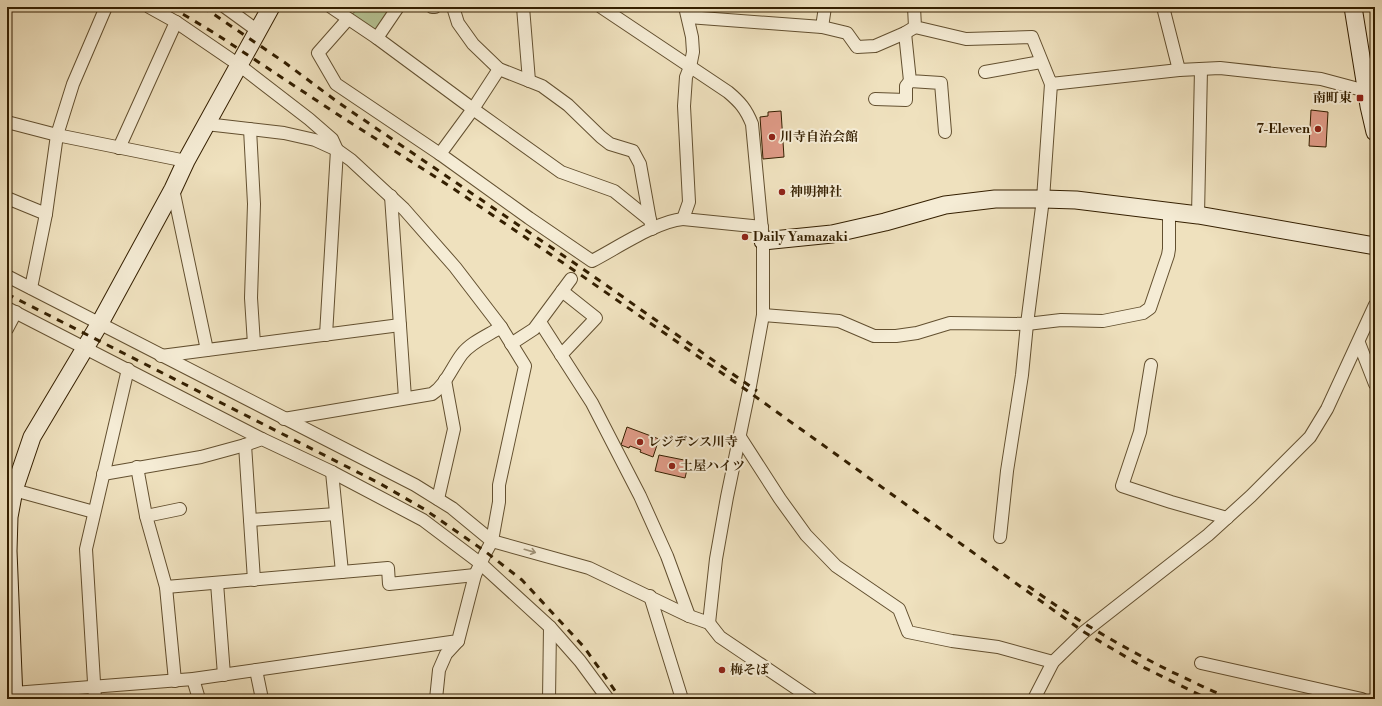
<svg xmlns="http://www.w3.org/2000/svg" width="1382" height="706" font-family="'Libre Bodoni','Noto Serif JP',serif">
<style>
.green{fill:#b6c394;stroke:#75714a}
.building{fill:#de9a86;stroke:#341f00}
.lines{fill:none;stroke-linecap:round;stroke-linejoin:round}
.street-casing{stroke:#635030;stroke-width:14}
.secondary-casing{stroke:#341f00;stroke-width:19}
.street{stroke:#f5ecd5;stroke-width:12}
.secondary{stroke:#f5ecd5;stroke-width:17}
.rail{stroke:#341f00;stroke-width:3;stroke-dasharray:7 7;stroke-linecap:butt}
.oneway{stroke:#9e9075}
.poi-dot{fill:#8f2418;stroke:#f5ecd5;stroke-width:1.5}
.labels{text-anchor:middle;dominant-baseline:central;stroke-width:4;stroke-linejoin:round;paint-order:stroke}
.poi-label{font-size:13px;font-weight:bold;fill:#341f00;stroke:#f5ecd5;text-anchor:start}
</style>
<rect width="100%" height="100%" fill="#efe1be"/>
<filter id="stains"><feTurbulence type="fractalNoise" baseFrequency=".005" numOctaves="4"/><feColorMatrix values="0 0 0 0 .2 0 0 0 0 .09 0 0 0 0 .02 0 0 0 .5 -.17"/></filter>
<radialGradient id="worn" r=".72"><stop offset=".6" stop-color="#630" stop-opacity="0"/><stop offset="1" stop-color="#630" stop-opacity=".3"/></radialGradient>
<path class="green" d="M 359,7 L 383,7 L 394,13 L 377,38 L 348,19 Z"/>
<g class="building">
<path d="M 1311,110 L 1328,112 L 1326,147 L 1309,146 Z"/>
<path d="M 781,111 L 784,157 L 763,159 L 760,117 L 768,116 L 768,112 Z"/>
<path d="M 627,427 L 659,439 L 653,457 L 640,452 L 641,450 L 630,446 L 629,448 L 621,445 Z"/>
<path d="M 659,455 L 689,461 L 685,478 L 655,471 Z"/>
</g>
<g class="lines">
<defs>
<g id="street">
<path d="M 149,7 L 176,22 L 239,65 L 309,119 L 332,139 L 337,150 L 326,335"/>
<path d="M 225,7 L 258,31"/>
<path d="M 331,7 L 377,38 L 473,109 L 561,172 L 614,191 L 650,220 L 652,229"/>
<path d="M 432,7 L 435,7"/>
<path d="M 453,7 L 458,23 L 473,44 L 499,69 L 542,86 L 568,105 L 601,137 L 610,144 L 633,151 L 640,164 L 650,220"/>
<path d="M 523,7 L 529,81"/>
<path d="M 601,7 L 728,92 C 740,102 746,109 752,124 L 763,241 L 763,315 L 750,386 L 727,497 L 716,559 L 709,623"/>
<path d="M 685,7 L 692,37 L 693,52 L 690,67 L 686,77 L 684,106 L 689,202 L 683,219 L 762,227"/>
<path d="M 914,7 L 915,27 L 966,39 L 1032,37 L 1051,84 L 1179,70 L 1220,68 L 1321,79 L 1366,91"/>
<path d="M 1163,7 L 1179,70"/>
<path d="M 688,17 L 822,27 L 847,33 L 857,47 L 875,46 L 905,33 L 915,27"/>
<path d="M 348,19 L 318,53 L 336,84 L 440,154 L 529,218 L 592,261 C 617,248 657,221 683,219"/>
<path d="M 822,27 L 825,7"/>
<path d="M 905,33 L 910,81 L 941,83 L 945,132"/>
<path d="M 377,38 L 398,7"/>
<path d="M 985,72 L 1041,62"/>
<path d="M 875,99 L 906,100 L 906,86 L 910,81"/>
<path d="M 7,122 L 57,135 L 186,161"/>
<path d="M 250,129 L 254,204 L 251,298 L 254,344"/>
<path d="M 119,148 L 176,22"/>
<path d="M 440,154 L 473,109 L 499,69"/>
<path d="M 173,189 L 207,350"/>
<path d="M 391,196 L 405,398"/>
<path d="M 7,198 L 46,214"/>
<path d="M 1198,215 L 1201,69"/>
<path d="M 7,276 L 415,485 L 452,508 L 492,541 L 589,568 L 689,616 L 709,623 L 720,637 L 812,699"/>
<path d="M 31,288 L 46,214 L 57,135 L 73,84 L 106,7"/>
<path d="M 7,308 L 262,439"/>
<path d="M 763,315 L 839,321 L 874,336 L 896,336 L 917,333 L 950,323 L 1027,324 L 1061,320 L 1103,321 L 1143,313 L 1150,308 L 1168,255 L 1169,249 L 1169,212"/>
<path d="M 540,322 L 592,403 L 640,496 L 667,556 L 689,616"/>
<path d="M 7,329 L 16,312"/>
<path d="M 1359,343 L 1375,384"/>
<path d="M 511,344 L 534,329 L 571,279"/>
<path d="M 561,355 L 596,318 L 562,291"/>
<path d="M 161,356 L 400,325"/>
<path d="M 1151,365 L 1140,432 L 1122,486 L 1171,502 L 1227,518"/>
<path d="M 284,419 L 432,394 C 446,385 452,367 462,354 C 471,342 489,335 501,327"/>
<path d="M 740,437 L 780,499 L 806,535 L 836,566 L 899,609 L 908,632 L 952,641 L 998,647 L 1053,662"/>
<path d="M 245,445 L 254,580"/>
<path d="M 137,467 L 146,516 L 166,587 L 175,681"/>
<path d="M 332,472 L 342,572"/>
<path d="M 103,474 L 201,457 L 245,445 L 262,439 L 332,472 L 423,520 L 480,563 L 550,627 L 580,661 L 608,699"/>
<path d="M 14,490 L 94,512"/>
<path d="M 438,499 L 454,429 L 445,380"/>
<path d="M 146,516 L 180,509"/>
<path d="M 250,520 L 336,514"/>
<path d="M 1000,537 L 1007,471 L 1022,375 L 1027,324 L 1043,199 L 1051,84"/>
<path d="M 217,583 L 224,675"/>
<path d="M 166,587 L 388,568 L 389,584 L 475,575"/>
<path d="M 650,596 L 682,699"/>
<path d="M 1201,663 L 1362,699"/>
<path d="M 256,670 L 262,699"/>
<path d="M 193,679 L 199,699"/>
<path d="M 14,693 L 193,679 L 458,641 L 475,575 L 486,552 L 492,541 L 499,502 L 499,485 L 525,366 L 501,327 L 455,267 L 404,209 L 351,160 L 337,150 L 315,140 L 284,133 L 206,124"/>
<path d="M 95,699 L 86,549 L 128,369"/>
<path d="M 436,699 L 439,670 L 446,654 L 458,641"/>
<path d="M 549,699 L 550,627"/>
<path d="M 1034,699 L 1053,662 L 1084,632 L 1208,535 L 1251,496 L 1310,437 L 1327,409 L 1375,305"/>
</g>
<g id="secondary">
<path d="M 1353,7 L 1369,106 L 1375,132"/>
<path d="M 763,241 L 832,234 L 885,222 L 945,205 L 995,199 L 1043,199 L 1076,200 L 1198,215 L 1375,246"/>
<path d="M 14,699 L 8,551 L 9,517 L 14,490 L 32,437 L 100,323 L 173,189 L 186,161 L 271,7"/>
</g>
</defs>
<use href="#street" class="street-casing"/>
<use href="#secondary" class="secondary-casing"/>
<use href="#street" class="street"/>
<use href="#secondary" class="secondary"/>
<g class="rail">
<path d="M 171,7 L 216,34 L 337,114 L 451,187 L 578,273 L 749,392 L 1084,632 L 1143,667 L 1208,699"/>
<path d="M 203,7 L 284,62 L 339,103 L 583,269 L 757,391"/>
<path d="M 7,294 L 379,483 L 424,509 L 486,552 L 522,580 L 584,647 L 621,699"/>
<path d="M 1028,586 C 1074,619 1122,647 1172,672 C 1192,681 1212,692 1233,699"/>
</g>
</g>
<defs><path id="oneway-shaft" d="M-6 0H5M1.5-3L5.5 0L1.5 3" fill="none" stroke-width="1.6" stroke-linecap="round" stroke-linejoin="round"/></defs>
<use class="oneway" href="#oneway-shaft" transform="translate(530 551) rotate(16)"/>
<g class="poi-dot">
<rect x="1356" y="94" width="8" height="8" rx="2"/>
<circle cx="1318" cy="129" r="4"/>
<circle cx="772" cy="137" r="4"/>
<circle cx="782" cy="192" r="4"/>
<circle cx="745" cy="237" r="4"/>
<circle cx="640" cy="442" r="4"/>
<circle cx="672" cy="466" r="4"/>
<circle cx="722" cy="670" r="4"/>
</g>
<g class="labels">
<g class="poi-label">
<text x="1352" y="98" text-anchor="end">南町東</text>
<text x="1310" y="129" text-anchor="end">7-Eleven</text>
<text x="780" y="137">川寺自治会館</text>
<text x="790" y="192">神明神社</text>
<text x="753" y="237">Daily Yamazaki</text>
<text x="648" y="442">レジデンス川寺</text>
<text x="680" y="466">土屋ハイツ</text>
<text x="730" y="670">梅そば</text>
</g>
</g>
<rect width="1382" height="706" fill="none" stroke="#efe1be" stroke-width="24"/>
<rect x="8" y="8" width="1366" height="690" fill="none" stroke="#341f00" stroke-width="2"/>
<rect x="12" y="12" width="1358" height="682" fill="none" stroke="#341f00"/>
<rect width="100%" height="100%" filter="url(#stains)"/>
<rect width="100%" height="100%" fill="url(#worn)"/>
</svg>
